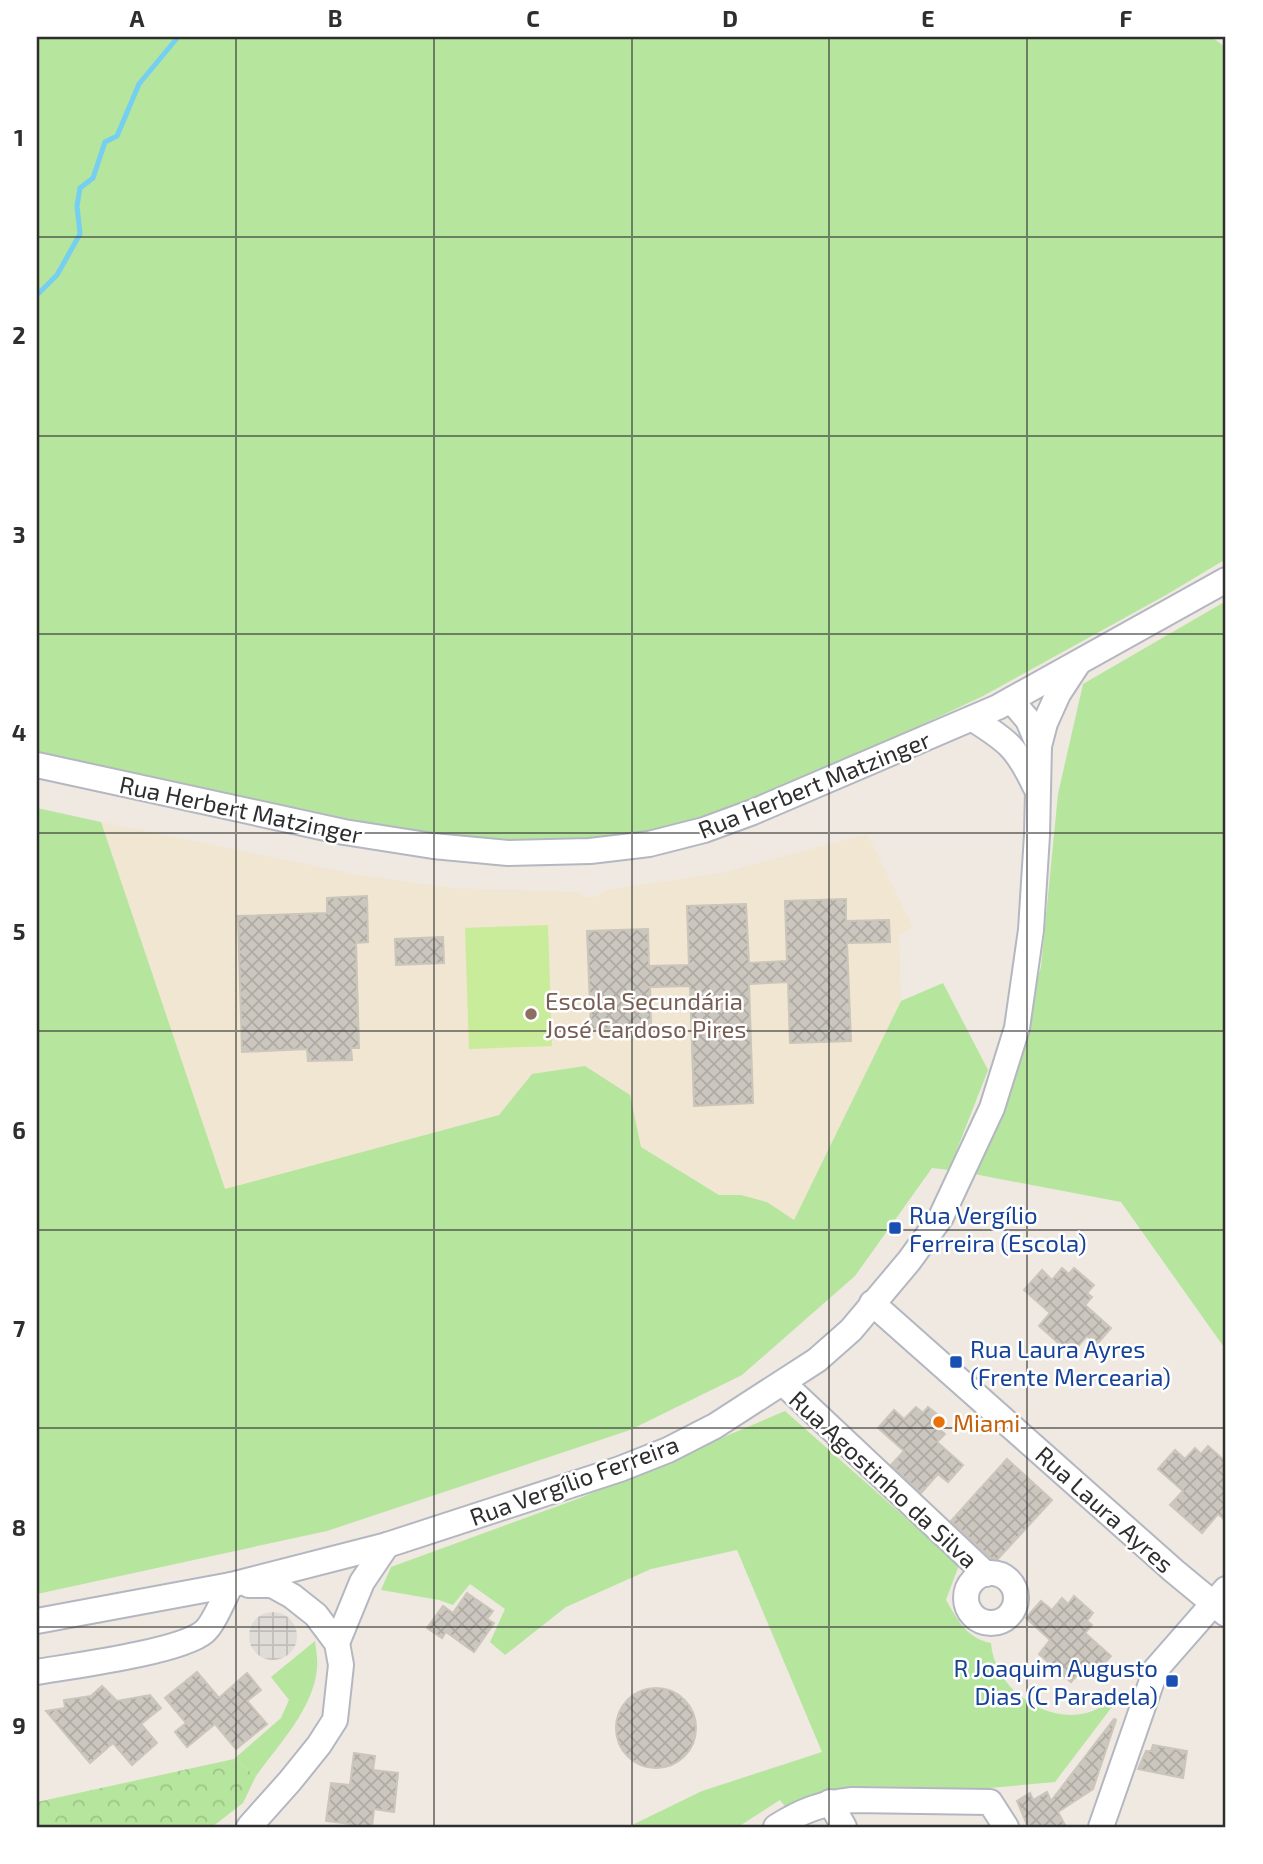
<svg xmlns="http://www.w3.org/2000/svg" width="1263" height="1864" font-family="'Exo 2',sans-serif">
<style>
.education{fill:#f0e6d1}
.grass{fill:#b6e59e}
.forest{fill:url(#forest-crowns)}
.pitch{fill:#c9ec9a}
.plaza{fill:url(#plaza-grid)}
.lines{fill:none;stroke-linecap:round;stroke-linejoin:round}
.stream{stroke:#75cff0;stroke-width:5}
.building{fill:url(#building-cross-hatch);stroke:#cbc5ba;stroke-width:2}
.minor-casing{stroke:#b4b7c1;stroke-width:28}
.minor{stroke:#fff;stroke-width:24}
.grid{fill:none;stroke:#2e2e2e;stroke-width:2;stroke-opacity:0.55}
.education-dot{fill:#8d6e63;stroke:#fff;stroke-width:2.5}
.transit-dot{fill:#1a4fb4;stroke:#fff;stroke-width:2.5}
.food-dot{fill:#e8710a;stroke:#fff;stroke-width:2.5}
.labels{text-anchor:middle;dominant-baseline:central;stroke-width:5;stroke-linejoin:round;paint-order:stroke}
.street-label{font-size:24px;fill:#2e2e2e;stroke:#fff}
.education-label{font-size:24px;fill:#785e54;stroke:#fff;text-anchor:start}
.transit-label{font-size:24px;fill:#164399;stroke:#fff;text-anchor:start}
.food-label{font-size:24px;fill:#c56008;stroke:#fff;text-anchor:start}
.neatline{fill:none;stroke:#2e2e2e;stroke-width:2.5}
.grid-label{font-size:23px;text-anchor:middle;font-weight:bold;fill:#2e2e2e}
</style>
<defs>
<pattern id="forest-crowns" width="20" height="18" patternUnits="userSpaceOnUse" patternTransform="scale(1.75)"><rect width="20" height="18" fill="#b6e59e"/><path d="M2 6a3 3 0 1 1 6 0M12 15a3 3 0 1 1 6 0" fill="none" stroke="#9dc588"/></pattern>
<pattern id="plaza-grid" width="8" height="8" patternUnits="userSpaceOnUse" patternTransform="scale(1.75)"><rect width="8" height="8" fill="#dfdcd8"/><path d="M0 4h8M4 0v8" fill="none" stroke="#c0bdba"/></pattern>
<pattern id="building-cross-hatch" width="8" height="8" patternUnits="userSpaceOnUse" patternTransform="scale(1.75)"><rect width="8" height="8" fill="#cbc7bf"/><path d="M0 0l8 8M0 8l8-8" fill="none" stroke="#afaba4"/></pattern>
</defs>
<rect width="100%" height="100%" fill="#efe9e1"/>
<path class="education" d="M 101,822 L 359,875 L 452,888 L 578,892 L 585,897 L 596,897 L 605,890 L 722,873 L 867,834 L 913,927 L 899,935 L 901,1001 L 794,1220 L 767,1202 L 741,1195 L 720,1195 L 641,1147 L 630,1095 L 532,1074 L 499,1115 L 225,1189 Z"/>
<g class="grass">
<path d="M 37,37 L 1212,37 L 1226,48 L 1226,559 L 1166,595 L 983,696 L 881,744 L 731,809 L 655,831 L 570,841 L 483,841 L 393,828 L 37,753 Z"/>
<path d="M 1226,601 L 1226,1350 L 1121,1202 L 974,1174 L 1041,967 L 1058,794 L 1083,684 Z"/>
<path d="M 37,808 L 101,822 L 225,1189 L 499,1115 L 532,1074 L 585,1066 L 630,1095 L 641,1147 L 719,1195 L 741,1195 L 767,1202 L 794,1220 L 901,1001 L 943,983 L 988,1070 L 949,1170 L 932,1168 L 855,1276 L 742,1375 L 630,1430 L 327,1531 L 37,1594 Z"/>
<path d="M 785,1411 L 959,1565 L 946,1600 C 958,1620 966,1638 991,1643 C 994,1686 1040,1721 1081,1714 C 1096,1712 1109,1702 1121,1695 L 1055,1782 L 979,1789 L 857,1792 L 788,1810 L 780,1800 L 738,1827 L 628,1827 L 702,1791 L 822,1752 L 737,1550 L 651,1569 L 566,1607 L 505,1655 L 490,1642 L 505,1609 L 470,1584 L 453,1605 L 439,1600 L 381,1590 L 391,1567 L 580,1498 Z"/>
<path d="M 315,1641 C 316,1650 318,1659 317,1668 C 314,1708 279,1744 256,1776 L 234,1759 L 281,1718 L 289,1700 L 271,1677 Z"/>
</g>
<path class="forest" d="M 234,1759 L 256,1776 L 243,1803 L 212,1827 L 37,1827 L 37,1802 Z"/>
<path class="pitch" d="M 548,925 L 552,1046 L 469,1049 L 465,928 Z"/>
<circle class="plaza" cx="273" cy="1636" r="24"/>
<g class="lines">
<path class="stream" d="M 37,295 L 57,275 L 80,234 L 77,206 L 80,188 L 93,178 L 105,142 L 117,136 L 139,84 L 178,37"/>
</g>
<g class="building">
<path d="M 367,896 L 368,942 L 356,943 L 359,1048 L 351,1048 L 352,1060 L 308,1061 L 307,1049 L 242,1052 L 238,916 L 327,913 L 327,898 Z"/>
<path d="M 846,899 L 846,921 L 889,920 L 890,942 L 847,943 L 851,1041 L 790,1043 L 788,982 L 749,984 L 753,1103 L 694,1106 L 690,986 L 650,987 L 651,1027 L 591,1029 L 587,931 L 648,929 L 649,966 L 689,965 L 687,906 L 746,904 L 749,963 L 787,961 L 785,901 Z"/>
<path d="M 443,937 L 444,963 L 396,965 L 395,939 Z"/>
<path d="M 1062,1268 L 1069,1274 L 1074,1268 L 1094,1285 L 1087,1293 L 1092,1297 L 1085,1305 L 1111,1328 L 1097,1344 L 1087,1336 L 1071,1354 L 1039,1326 L 1050,1313 L 1024,1290 L 1042,1270 L 1052,1280 Z"/>
<path d="M 916,1407 L 923,1413 L 928,1407 L 945,1421 L 939,1429 L 945,1434 L 937,1442 L 963,1465 L 948,1482 L 938,1474 L 921,1493 L 891,1465 L 904,1451 L 878,1428 L 894,1410 L 904,1419 Z"/>
<path d="M 1208,1446 L 1226,1462 L 1226,1521 L 1218,1514 L 1202,1533 L 1170,1505 L 1183,1491 L 1158,1469 L 1175,1450 L 1185,1459 L 1195,1448 L 1201,1454 Z"/>
<path d="M 1007,1459 L 1052,1500 L 995,1562 L 951,1521 Z"/>
<path d="M 467,1593 L 493,1611 L 487,1619 L 494,1623 L 474,1652 L 446,1632 L 442,1638 L 427,1628 L 443,1606 L 453,1613 Z"/>
<path d="M 1074,1596 L 1093,1613 L 1087,1621 L 1092,1625 L 1085,1633 L 1111,1656 L 1096,1672 L 1087,1664 L 1071,1682 L 1039,1654 L 1050,1640 L 1026,1618 L 1041,1601 L 1052,1610 L 1062,1598 L 1068,1604 Z"/>
<path d="M 197,1672 L 219,1698 L 247,1673 L 261,1690 L 247,1701 L 267,1724 L 236,1749 L 215,1724 L 187,1747 L 175,1732 L 186,1723 L 165,1698 Z"/>
<path d="M 102,1686 L 117,1701 L 150,1695 L 161,1708 L 141,1724 L 157,1743 L 132,1765 L 113,1743 L 90,1763 L 46,1711 L 65,1708 L 64,1700 L 91,1696 Z"/>
<circle cx="656" cy="1728" r="40"/>
<path d="M 1114,1719 L 1116,1720 L 1093,1789 L 1058,1812 L 1066,1827 L 1028,1827 L 1017,1801 L 1030,1793 L 1033,1800 L 1047,1792 L 1051,1801 Z"/>
<path d="M 1153,1745 L 1187,1751 L 1183,1778 L 1138,1769 L 1146,1751 L 1151,1751 Z"/>
<path d="M 354,1753 L 375,1756 L 373,1770 L 398,1773 L 394,1812 L 374,1809 L 372,1827 L 350,1827 L 350,1824 L 326,1821 L 331,1783 L 350,1785 Z"/>
</g>
<g class="lines">
<defs>
<g id="minor">
<path d="M 1011,700 L 1028,720 L 1039,746"/>
<path d="M 973,719 C 1008,741 1017,748 1035,786"/>
<path d="M 37,765 L 344,832 L 433,846 L 508,853 L 590,851 L 649,844 L 704,830 L 753,812 L 998,707 L 1226,580"/>
<path d="M 872,1303 L 1174,1571 L 1226,1614"/>
<path d="M 783,1383 L 986,1574"/>
<circle cx="991" cy="1598" r="25"/>
<path d="M 37,1621 L 231,1585 L 387,1545 L 620,1469 L 668,1450 L 715,1426 L 817,1360 L 851,1330 L 909,1261 L 941,1217 L 992,1108 L 1017,1028 L 1031,930 L 1037,835 L 1039,746 L 1045,723 L 1058,694 L 1077,665"/>
<path d="M 337,1643 L 362,1582 L 387,1545"/>
<path d="M 37,1672 C 72,1666 180,1652 204,1632 C 214,1624 224,1597 231,1585"/>
<path d="M 830,1802 L 844,1827"/>
<path d="M 249,1827 L 290,1781 L 319,1745 L 335,1720 L 341,1665 L 337,1643 L 316,1615 L 292,1596 L 272,1585 L 249,1585"/>
<path d="M 776,1827 C 803,1810 820,1804 852,1800 L 990,1802 L 1006,1827"/>
<path d="M 1101,1827 L 1156,1669 L 1226,1589"/>
</g>
</defs>
<use href="#minor" class="minor-casing"/>
<use href="#minor" class="minor"/>
</g>
<path class="grid" d="M 236,37 L 236,1827M 434,37 L 434,1827M 632,37 L 632,1827M 829,37 L 829,1827M 1027,37 L 1027,1827M 37,237 L 1226,237M 37,436 L 1226,436M 37,634 L 1226,634M 37,833 L 1226,833M 37,1031 L 1226,1031M 37,1230 L 1226,1230M 37,1428 L 1226,1428M 37,1627 L 1226,1627"/>
<circle class="education-dot" cx="531" cy="1014" r="7"/>
<g class="transit-dot">
<rect x="888" y="1221" width="14" height="14" rx="3.5"/>
<rect x="949" y="1355" width="14" height="14" rx="3.5"/>
<rect x="1165" y="1674" width="14" height="14" rx="3.5"/>
</g>
<circle class="food-dot" cx="939" cy="1422" r="7"/>
<g class="labels">
<g class="street-label">
<text transform="translate(814 784) rotate(-22)">Rua Herbert Matzinger</text>
<text transform="translate(241 809) rotate(12)">Rua Herbert Matzinger</text>
<text transform="translate(884 1479) rotate(43)">Rua Agostinho da Silva</text>
<text transform="translate(574 1480) rotate(-20)">Rua Vergílio Ferreira</text>
<text transform="translate(1105 1509) rotate(42)">Rua Laura Ayres</text>
</g>
<g class="education-label">
<text x="545" y="1000">Escola Secundária<tspan x="545" dy="28">José Cardoso Pires</tspan></text>
</g>
<g class="transit-label">
<text x="909" y="1214">Rua Vergílio<tspan x="909" dy="28">Ferreira (Escola)</tspan></text>
<text x="970" y="1348">Rua Laura Ayres<tspan x="970" dy="28">(Frente Mercearia)</tspan></text>
<text x="1158" y="1667" text-anchor="end">R Joaquim Augusto<tspan x="1158" dy="28">Dias (C Paradela)</tspan></text>
</g>
<g class="food-label">
<text x="953" y="1422">Miami</text>
</g>
</g>
<rect width="1263" height="1864" fill="none" stroke="#ffffff" stroke-width="77"/>
<rect x="38" y="38" width="1186" height="1788" class="neatline"/>
<g class="grid-label">
<text x="137" y="27">A</text>
<text x="335" y="27">B</text>
<text x="533" y="27">C</text>
<text x="730" y="27">D</text>
<text x="928" y="27">E</text>
<text x="1126" y="27">F</text>
<text x="19" y="146">1</text>
<text x="19" y="344">2</text>
<text x="19" y="543">3</text>
<text x="19" y="741">4</text>
<text x="19" y="940">5</text>
<text x="19" y="1139">6</text>
<text x="19" y="1337">7</text>
<text x="19" y="1536">8</text>
<text x="19" y="1734">9</text>
</g>
</svg>
